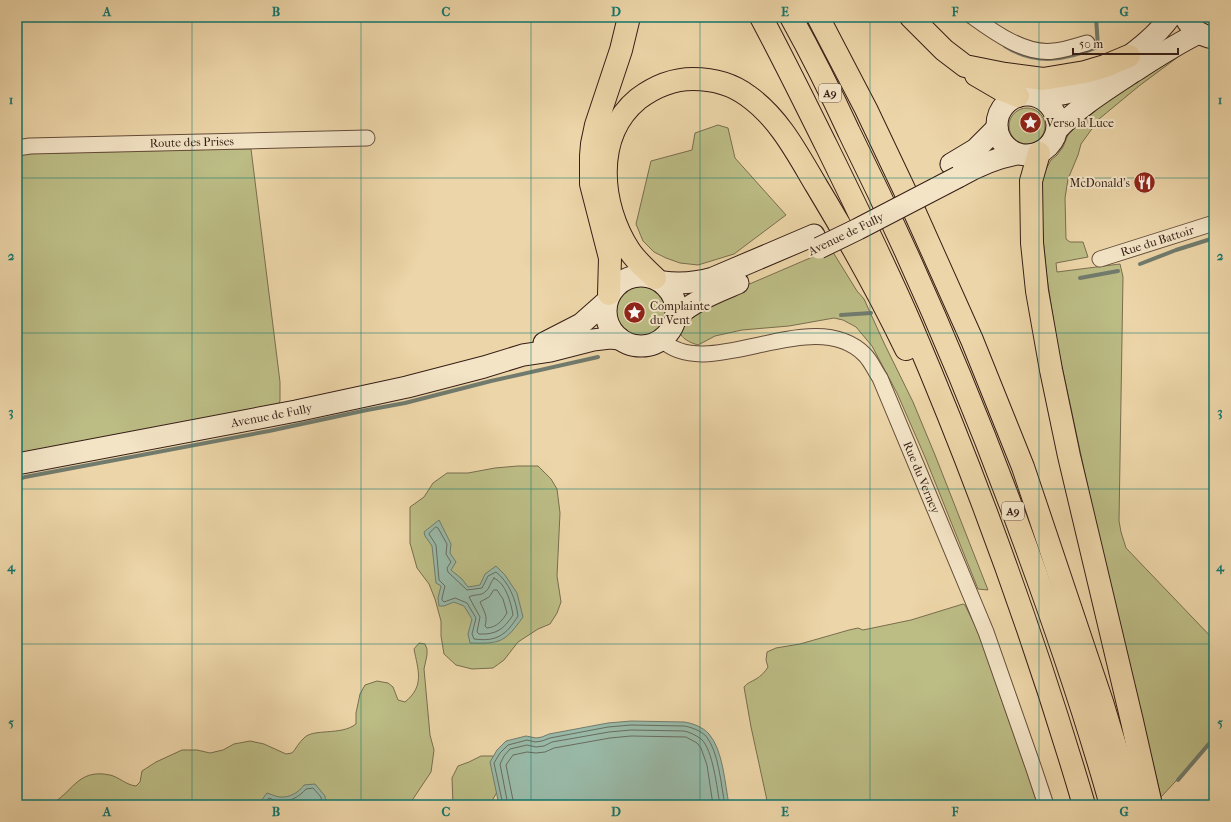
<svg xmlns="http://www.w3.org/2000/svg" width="1231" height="822" font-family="'IM FELL French Canon',serif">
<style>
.green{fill:#bcbc85;stroke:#796d4e}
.water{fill:#99b9a7;stroke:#717b6d}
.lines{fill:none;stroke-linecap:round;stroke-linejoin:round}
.shore{stroke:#686c5e;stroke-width:1}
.stream{stroke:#717b6d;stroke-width:4}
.minor-casing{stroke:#644c3a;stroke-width:17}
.secondary-casing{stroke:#361e16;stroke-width:23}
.motorway-casing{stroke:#361e16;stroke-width:24}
.minor{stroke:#f3e4c6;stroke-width:15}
.secondary{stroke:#f3e4c6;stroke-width:21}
.motorway{stroke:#ecd5a8;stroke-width:22}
.secondary-bridge-casing{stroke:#361e16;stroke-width:23;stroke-linecap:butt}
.secondary-bridge{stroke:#f3e4c6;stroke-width:21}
.grid{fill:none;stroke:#0f766e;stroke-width:1;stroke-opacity:0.55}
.labels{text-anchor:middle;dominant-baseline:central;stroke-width:4;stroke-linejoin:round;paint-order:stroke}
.shield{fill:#f3e4c6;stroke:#6f594b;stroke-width:1}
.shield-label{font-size:11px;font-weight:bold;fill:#361e16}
.poi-label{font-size:12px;fill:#361e16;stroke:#f3e4c6;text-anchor:start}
.street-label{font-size:12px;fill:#361e16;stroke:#f3e4c6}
.neatline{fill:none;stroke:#0f766e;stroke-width:1.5}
.grid-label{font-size:13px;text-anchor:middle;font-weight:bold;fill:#0f766e}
</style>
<rect width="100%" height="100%" fill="#ecd5a8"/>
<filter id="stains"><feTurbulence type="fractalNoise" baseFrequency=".005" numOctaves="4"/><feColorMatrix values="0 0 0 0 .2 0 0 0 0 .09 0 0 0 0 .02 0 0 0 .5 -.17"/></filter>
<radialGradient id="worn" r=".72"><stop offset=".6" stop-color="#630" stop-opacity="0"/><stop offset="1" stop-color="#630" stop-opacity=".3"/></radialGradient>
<g class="green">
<path d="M 1186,51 L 1139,86 L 1099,119 L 1081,144 L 1078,155 L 1068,179 L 1065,198 L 1066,239 L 1070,242 L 1083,242 L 1088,257 L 1056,263 L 1057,272 L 1120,264 L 1123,277 L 1119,521 L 1121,532 L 1126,548 L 1214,640 L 1214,740 L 1161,797 L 1094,516 L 1057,343 L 1047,278 L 1040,207 L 1041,180 L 1045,171 L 1051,160 L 1057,155 L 1063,147 L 1070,130 L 1089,113 Z"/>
<circle cx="1027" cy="126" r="18"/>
<path d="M 718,125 L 728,128 L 735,158 L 786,215 L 734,254 L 698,265 L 680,263 L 666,258 L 654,252 L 643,241 L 636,224 L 651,161 L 692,150 L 695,133 Z"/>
<path d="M 227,149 L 251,149 L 280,382 L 280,401 L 278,405 L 17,455 L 17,154 Z"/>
<path d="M 831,249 L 857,291 L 864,299 L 884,343 L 913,402 L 935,455 L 988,590 L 978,589 L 925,457 L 897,393 L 872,346 L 856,327 L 843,320 L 834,318 L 789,326 L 742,330 L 715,336 L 698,345 C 688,342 675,336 681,323 L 724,295 Z"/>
<circle cx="641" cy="311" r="27"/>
<path d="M 518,466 L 538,466 L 551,479 L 557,489 L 560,513 L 557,576 L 561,602 L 557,613 L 550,624 L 538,629 L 518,642 L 504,660 L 493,668 L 472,669 L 456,665 L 444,654 L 441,636 L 441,621 L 435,599 L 429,584 L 417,568 L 410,543 L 410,507 L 424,497 L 433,483 L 447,473 L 468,473 L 495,468 Z"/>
<path d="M 963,604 L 965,605 C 997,666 1017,739 1038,805 L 768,805 L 751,727 L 744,687 C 747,683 751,682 756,679 C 761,676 765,672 768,667 L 766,660 L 767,652 L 776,648 L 800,644 L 849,630 L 858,628 L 863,630 L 911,620 Z"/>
<path d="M 419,643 L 425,644 L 427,649 L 427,655 L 424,669 L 430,735 L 434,750 L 431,772 L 409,805 L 108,805 L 95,802 L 91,805 L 49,805 C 73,794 76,768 110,775 C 119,777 126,785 136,786 L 140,782 L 142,771 L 156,762 L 182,750 L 197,750 L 210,753 L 223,750 L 234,744 L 250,741 L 264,744 L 286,754 L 292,753 C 296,749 299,742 304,738 C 313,728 341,736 356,724 L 356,713 L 360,694 L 365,685 L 377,681 L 388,683 L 393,687 L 398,700 L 405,702 C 425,686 418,670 414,649 Z"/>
<path d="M 481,756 L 494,756 L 499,760 L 499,789 L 493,799 L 494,805 L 453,805 L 452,778 L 458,766 L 469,762 Z"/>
</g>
<g class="water">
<path d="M 439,520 L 451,544 L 450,553 L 456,562 L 451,570 L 462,579 L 468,587 L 480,585 L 485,574 L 496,566 L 505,575 L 517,593 L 523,617 C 505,642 501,644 470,643 L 468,634 L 472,619 L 464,606 L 454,602 L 444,606 L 439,606 L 438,598 L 441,586 L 436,583 L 432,546 L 425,536 L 424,532 Z"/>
<path d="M 631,721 L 684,722 C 692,723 703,727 709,734 C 723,750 725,784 729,805 L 499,805 L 490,762 L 497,750 L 506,741 L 526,736 L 536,738 L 542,737 L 549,734 L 608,723 Z"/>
<path d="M 315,784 L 325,796 L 326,805 L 258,805 L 267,793 C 271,794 276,797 280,797 C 290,798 299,792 304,785 Z"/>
</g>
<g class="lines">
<g class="shore">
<path d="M 436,527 L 438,528 L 447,544 L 446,554 L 451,562 L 447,568 L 448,572 L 467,590 L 482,588 L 488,576 L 496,572 C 509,582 516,600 518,616 C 506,635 497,642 474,639 L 472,634 L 476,618 L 467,603 L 455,598 L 444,602 L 442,600 L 442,598 L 445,586 L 439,580 L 436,545 L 429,534 Z"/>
<path d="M 494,578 C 506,583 511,603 513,615 C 504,629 496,635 479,634 L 477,632 L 480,617 L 469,597 C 474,594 481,596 485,592 C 490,589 490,582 494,578 Z"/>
<path d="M 494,590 L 497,590 L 503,599 L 507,613 C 502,621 497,627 487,628 L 485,626 C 488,616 484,611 480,602 L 489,597 Z"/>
<path d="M 263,805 L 269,798 C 272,799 275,801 279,801 C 289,803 300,796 306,789 L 313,788 L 321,797 L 322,805"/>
<path d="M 503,805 L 494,763 L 500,753 L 508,745 L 527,740 L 535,742 L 542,741 L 550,738 L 608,727 L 631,725 L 684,726 C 691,727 701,731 706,736 C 719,752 721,786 725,805"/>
<path d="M 508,805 L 500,764 L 504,756 L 510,749 L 527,745 L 536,747 L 544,746 L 552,742 L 609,732 L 631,730 L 684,731 C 689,732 696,735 701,739 C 713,749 717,789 720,805"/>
<path d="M 514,805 L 506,765 L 513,755 L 527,752 L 536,753 L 545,752 L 554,748 L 610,738 L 631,736 L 686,737 L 697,743 L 701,748 L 707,765 L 713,805"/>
</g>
<g class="stream">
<path d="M 952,17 L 956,19 L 963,18 L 969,22"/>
<path d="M 1005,46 C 1036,66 1066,60 1098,47 L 1096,17"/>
<path d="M 1140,264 L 1176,250 L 1214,238"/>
<path d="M 1080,278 L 1118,271"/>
<path d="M 841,315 L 871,313"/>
<path d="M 17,480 L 25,477 L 269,431 L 367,410 L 405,403 L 491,381 L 598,357"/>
<path d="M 1178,780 L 1214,738"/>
</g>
<defs>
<g id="minor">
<path d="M 973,17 C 995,33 1026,55 1054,51 C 1065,50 1076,46 1087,43"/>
<path id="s1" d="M 17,148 L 30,146 L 367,138"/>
<path id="s2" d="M 1100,259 L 1214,223"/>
<path id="s3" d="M 662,340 C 708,385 813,302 865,355 C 871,361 875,371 880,378 L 986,632 L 1034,769 L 1046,805"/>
</g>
<g id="secondary">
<path d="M 1185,17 C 1191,29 1201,36 1214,38"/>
<circle cx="1027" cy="125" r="30"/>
<path d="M 1039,97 C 1053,96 1069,94 1082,88 C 1096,82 1108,72 1120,63 C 1139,49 1156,36 1170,17"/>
<path d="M 1057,130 C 1078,107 1106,90 1133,72 C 1155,58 1176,44 1199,33"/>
<path d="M 951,164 L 976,149 L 997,128"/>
<path d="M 958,177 C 977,166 995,158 1017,154"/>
<circle cx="641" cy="311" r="35"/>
<path d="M 663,282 C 680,284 696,283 713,278 L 814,235"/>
<path d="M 676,317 C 693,301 717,292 738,283"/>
<path d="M 544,343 L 581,324 L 607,301"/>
<path id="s4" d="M 17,464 L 296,411 L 407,387 L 484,367 L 523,355 L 550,351 L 593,340 L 610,338 L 620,339"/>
</g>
<g id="motorway">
<path d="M 761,17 C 784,60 805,103 827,147 C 856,206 885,265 911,325 C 978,482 1036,642 1084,805"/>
<path d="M 791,17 C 812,55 831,93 849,132 C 915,265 973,401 1024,541 C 1056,628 1086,716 1111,805"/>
<path d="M 818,17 L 866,109 L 912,206 L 972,340 L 1023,467 L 1102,702 L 1133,805"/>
<path d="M 911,17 L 944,50 L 965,66 L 1005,74 L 1043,79 L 1085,72 L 1105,66 L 1129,56"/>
<path d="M 976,75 L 1000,89 L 1018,96"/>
<path d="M 1039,153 L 1031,181 L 1032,243 L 1037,291 L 1051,370 L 1069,456 L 1132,721 L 1151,805"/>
<path d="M 655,278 C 646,269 636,261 629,250 C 600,205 593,136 638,99 C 654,87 673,79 693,79 C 712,79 732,84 748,96 C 779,118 797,153 816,185 C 848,238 879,293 906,349"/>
<path d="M 609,294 L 610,258 L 591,184 L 591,156 L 592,144 L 596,125 L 621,50 L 629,17"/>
</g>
</defs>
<use href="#minor" class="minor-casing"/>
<use href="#secondary" class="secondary-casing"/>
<use href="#motorway" class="motorway-casing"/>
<use href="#minor" class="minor"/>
<use href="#secondary" class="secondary"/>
<use href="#motorway" class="motorway"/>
<defs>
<path id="secondary-bridge" d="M 819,248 L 858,229 L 958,177"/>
</defs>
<use href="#secondary-bridge" class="secondary-bridge-casing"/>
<use href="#secondary-bridge" class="secondary-bridge"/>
</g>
<path class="grid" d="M 192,17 L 192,805M 361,17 L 361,805M 531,17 L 531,805M 700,17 L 700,805M 870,17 L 870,805M 1039,17 L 1039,805M 17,178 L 1214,178M 17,333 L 1214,333M 17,489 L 1214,489M 17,644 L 1214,644"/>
<defs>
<symbol id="sight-disc" viewBox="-11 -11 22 22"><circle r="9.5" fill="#8f2418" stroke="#f3e4c6"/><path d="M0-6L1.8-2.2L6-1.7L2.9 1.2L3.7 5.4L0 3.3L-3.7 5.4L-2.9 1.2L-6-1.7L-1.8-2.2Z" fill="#fff"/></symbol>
<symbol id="restaurant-disc" viewBox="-11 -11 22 22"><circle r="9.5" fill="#8f2418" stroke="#f3e4c6"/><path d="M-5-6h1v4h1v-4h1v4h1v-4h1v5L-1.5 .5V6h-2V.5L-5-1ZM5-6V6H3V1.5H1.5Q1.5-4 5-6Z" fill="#fff"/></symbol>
</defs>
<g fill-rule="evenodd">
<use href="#sight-disc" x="1018" y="110" width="25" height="25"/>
<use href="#restaurant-disc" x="1132" y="170" width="25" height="25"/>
<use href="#sight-disc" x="622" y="300" width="25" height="25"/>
</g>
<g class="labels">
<g class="shield">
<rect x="819" y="84" width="22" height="18" rx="3"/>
<rect x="1002" y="502" width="22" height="18" rx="3"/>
</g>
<g class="shield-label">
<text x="830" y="93">A9</text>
<text x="1013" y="511">A9</text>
</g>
<g class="poi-label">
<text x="1046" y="123">Verso la Luce</text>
<text x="1130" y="183" text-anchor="end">McDonald's</text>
<text x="650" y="306">Complainte<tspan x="650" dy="14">du Vent</tspan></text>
</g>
<g class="street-label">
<text stroke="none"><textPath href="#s1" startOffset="175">Route des Prises</textPath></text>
<text transform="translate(846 234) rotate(-26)">Avenue de Fully</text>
<text stroke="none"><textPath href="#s2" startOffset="60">Rue du Battoir</textPath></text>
<text stroke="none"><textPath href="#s4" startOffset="259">Avenue de Fully</textPath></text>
<text stroke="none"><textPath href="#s3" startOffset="348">Rue du Verney</textPath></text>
</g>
</g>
<rect width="1231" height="822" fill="none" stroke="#ecd5a8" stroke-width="44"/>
<path d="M1073 48v6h105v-6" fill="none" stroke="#361e16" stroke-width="2"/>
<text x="1079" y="48" font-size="12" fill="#361e16" stroke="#f3e4c6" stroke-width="3" paint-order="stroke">50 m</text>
<rect x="22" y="22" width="1187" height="778" class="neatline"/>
<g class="grid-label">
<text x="107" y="16">A</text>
<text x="276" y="16">B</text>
<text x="446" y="16">C</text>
<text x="616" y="16">D</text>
<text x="785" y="16">E</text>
<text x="955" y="16">F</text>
<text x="1124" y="16">G</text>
<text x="11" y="104">1</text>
<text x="1220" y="104">1</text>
<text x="11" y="260">2</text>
<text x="1220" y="260">2</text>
<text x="11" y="416">3</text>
<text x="1220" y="416">3</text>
<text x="11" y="571">4</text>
<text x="1220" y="571">4</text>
<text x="11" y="727">5</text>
<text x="1220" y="727">5</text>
<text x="107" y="816">A</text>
<text x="276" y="816">B</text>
<text x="446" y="816">C</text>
<text x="616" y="816">D</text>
<text x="785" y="816">E</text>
<text x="955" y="816">F</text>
<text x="1124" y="816">G</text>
</g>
<rect width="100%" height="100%" filter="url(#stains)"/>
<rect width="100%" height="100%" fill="url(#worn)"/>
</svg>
